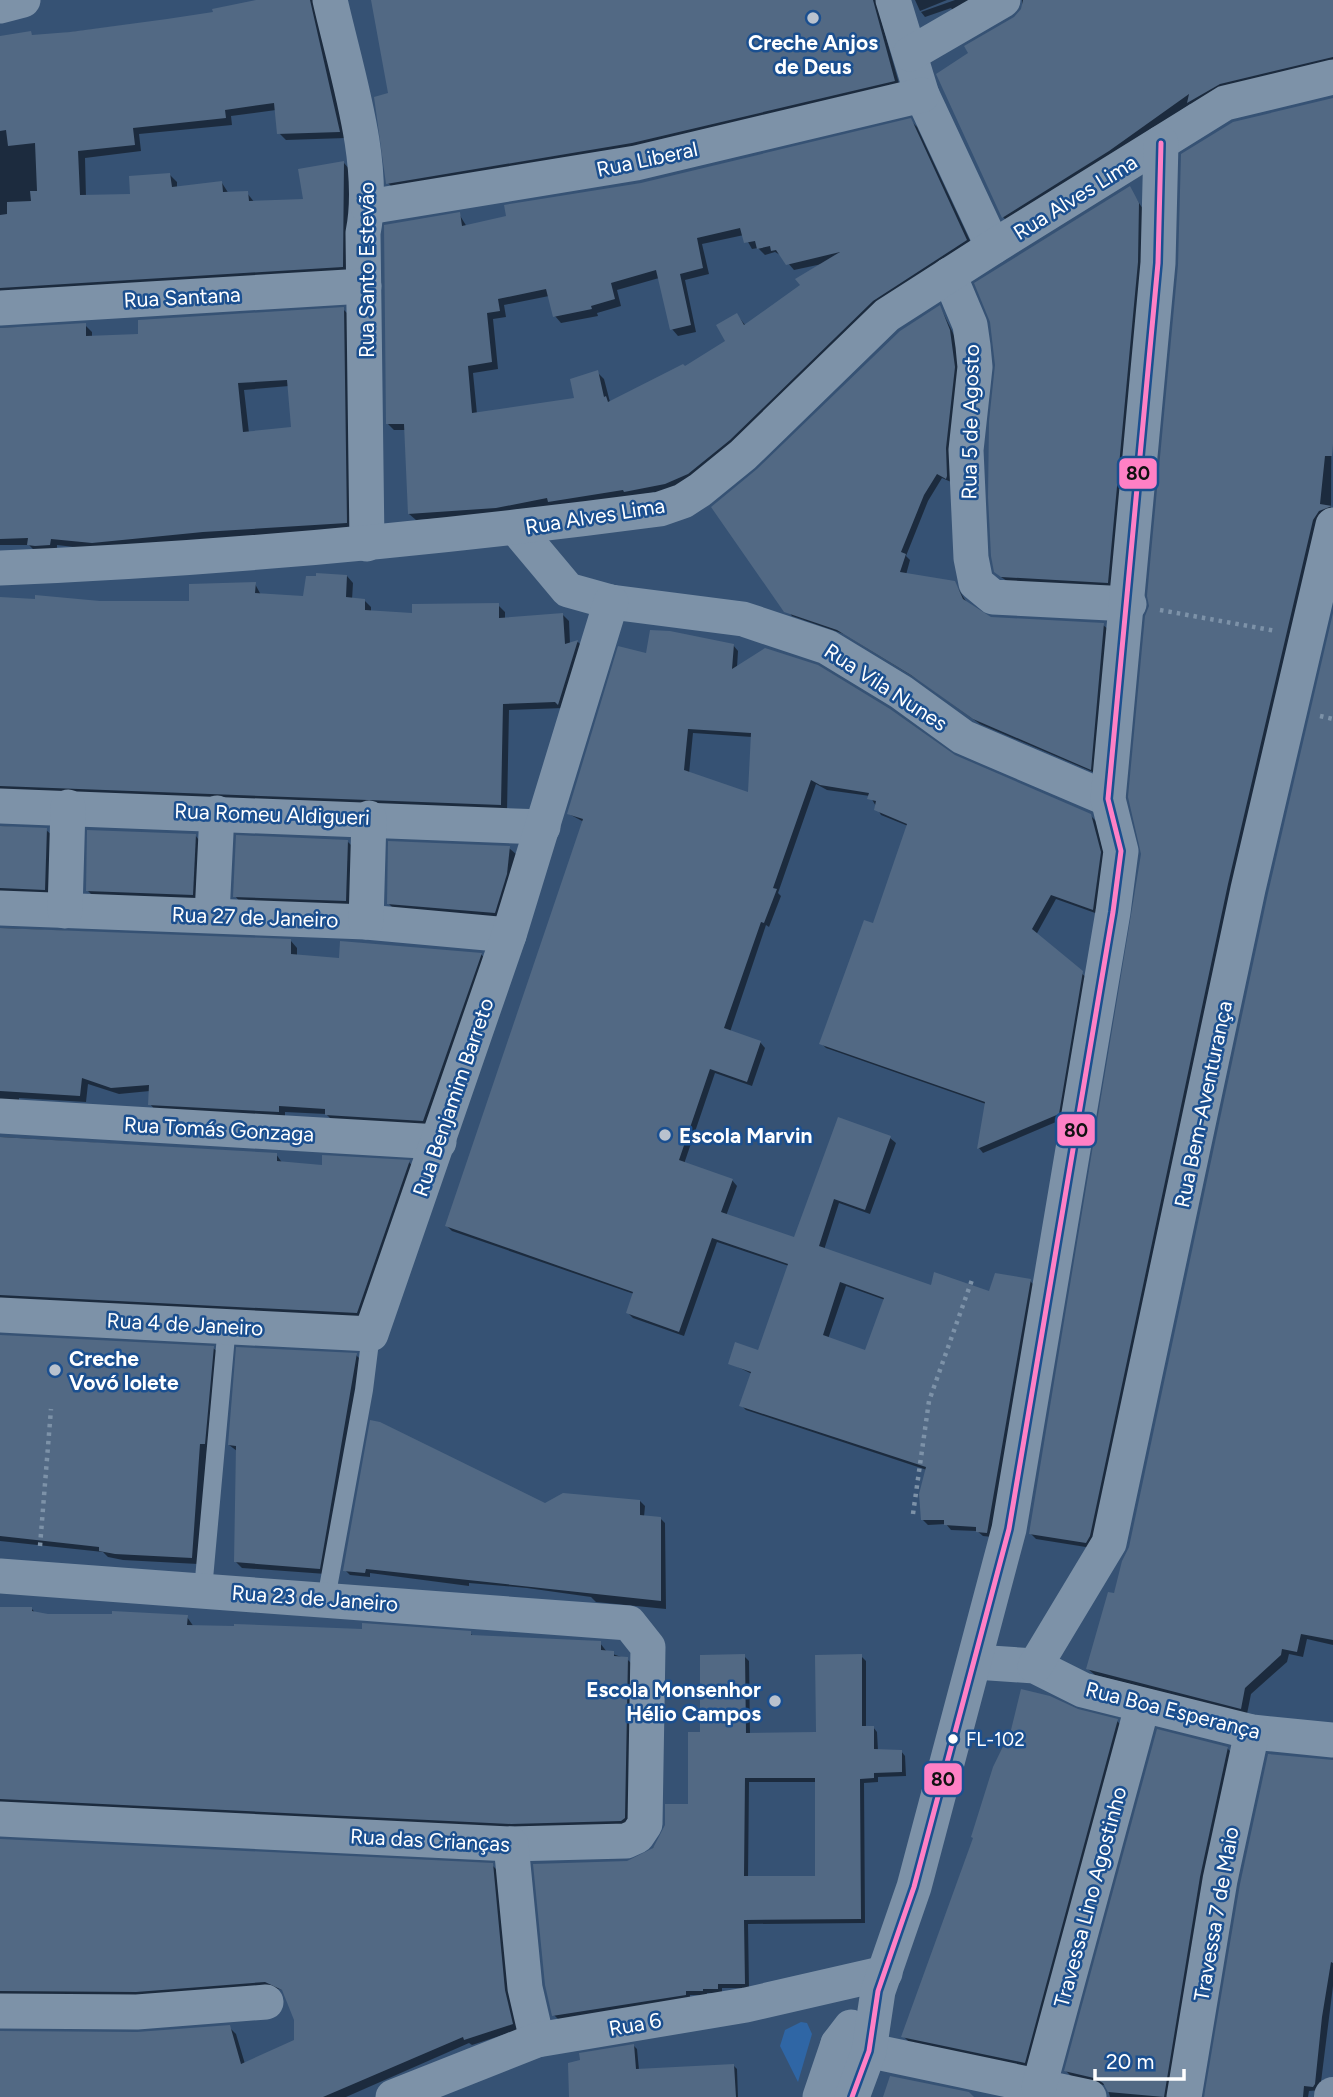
<svg xmlns="http://www.w3.org/2000/svg" width="1333" height="2097" font-family="Figtree,sans-serif">
<style>
.green{fill:#2f66a5}
.shadow{fill:#0007;fill-rule:evenodd}
.building{fill:#526984;fill-rule:evenodd}
.lines{fill:none;stroke-linecap:round;stroke-linejoin:round}
.path{stroke:#7d92a8;stroke-width:4.5;stroke-dasharray:3.5 5;stroke-linecap:butt}
.lane{stroke:#7d92a8;stroke-width:18}
.street{stroke:#7d92a8;stroke-width:35}
.secondary{stroke:#798da4;stroke-width:38}
.bus-1-casing{stroke:#1b4f8f;stroke-width:10}
.bus-1{stroke:#ff80c5;stroke-width:5}
.poi-dot{fill:#b9c2ce;stroke:#1b4f8f;stroke-width:2.5}
.bus-dot{fill:#fff;stroke:#1b4f8f;stroke-width:2.5}
.labels{text-anchor:middle;dominant-baseline:central;stroke-width:5;stroke-linejoin:round;paint-order:stroke}
.bus-label{font-size:19px;fill:#fff;stroke:#1b4f8f;text-anchor:start}
.poi-label{font-size:21px;font-weight:bold;fill:#fff;stroke:#1b4f8f;text-anchor:start}
.street-label{font-size:21px;fill:#fff;stroke:#1b4f8f}
.line-badge{stroke:#1b4f8f;stroke-width:2.5}
.pale-badge-label{font-size:19px;text-anchor:middle;font-weight:bold;fill:#111}
</style>
<rect width="100%" height="100%" fill="#365274"/>
<path class="green" d="M 801,2022 L 807,2023 L 812,2034 L 798,2082 L 780,2046 L 785,2030 Z"/>
<g class="shadow">
<path d="M 271,0 L 319,0 L 346,138 L 286,140 L 279,133 L 276,110 L 231,116 L 232,125 L 139,134 L 141,151 L 85,158 L 86,197 L 132,196 L 170,175 L 177,182 L 177,188 L 222,183 L 229,194 L 247,193 L 255,203 L 305,200 L 344,163 L 350,170 L 350,273 L 0,296 L 0,37 L 30,33 L 34,37 L 215,14 Z"/>
<path d="M 373,0 L 882,0 L 879,12 L 900,87 L 639,149 L 394,189 L 388,183 L 390,95 Z"/>
<path d="M 915,0 L 947,0 L 920,11 Z"/>
<path d="M 981,0 L 956,14 L 951,8 L 925,17 L 921,12 L 955,0 Z"/>
<path d="M 1022,0 L 1333,0 L 1333,65 L 1194,108 L 1190,104 L 1115,157 L 1009,223 L 1003,217 L 970,53 L 1015,18 L 1022,10 Z"/>
<path d="M 1333,98 L 1331,512 L 1092,1548 L 1036,1539 L 1030,1533 Z"/>
<path d="M 910,120 L 917,127 L 973,247 L 736,446 L 672,490 L 504,514 L 416,520 L 409,514 L 406,430 L 394,430 L 387,423 L 459,214 L 467,227 ZM 744,235 L 752,249 L 758,248 L 765,255 L 775,252 L 782,256 L 794,270 L 822,264 L 802,285 L 746,326 L 737,315 L 728,342 L 685,368 L 610,402 L 604,379 L 597,372 L 576,400 L 477,414 L 473,373 L 498,369 L 493,319 L 506,317 L 504,305 L 549,296 L 555,316 L 561,323 L 598,316 L 597,313 L 621,306 L 617,290 L 659,278 L 672,329 L 678,336 L 696,332 L 685,280 L 709,274 L 702,244 Z"/>
<path d="M 1129,188 L 1143,209 L 1142,268 L 1112,587 L 1007,581 L 1001,577 Z"/>
<path d="M 940,307 L 955,337 L 959,373 L 951,482 L 942,478 L 928,501 L 906,556 L 910,560 L 906,575 L 954,582 L 967,603 L 991,619 L 1103,625 L 1109,630 L 1095,773 L 980,724 L 919,680 L 844,634 L 792,616 L 731,534 L 758,471 Z"/>
<path d="M 343,309 L 350,316 L 353,529 L 100,550 L 57,545 L 57,552 L 36,552 L 29,545 L 0,545 L 0,328 L 85,325 L 92,332 L 92,337 L 139,335 ZM 289,386 L 293,428 L 249,433 L 244,390 Z"/>
<path d="M 347,576 L 353,583 L 352,600 L 364,600 L 371,607 L 371,612 L 414,615 L 498,605 L 505,612 L 505,619 L 562,614 L 569,621 L 570,644 L 578,642 L 584,648 L 564,708 L 509,710 L 507,811 L 0,794 L 0,601 L 190,603 L 255,584 L 261,595 L 305,598 Z"/>
<path d="M 1333,625 L 1333,1645 L 1307,1639 L 1303,1657 L 1289,1654 L 1287,1662 L 1251,1694 L 1247,1714 L 1095,1675 L 1088,1669 L 1130,1548 Z"/>
<path d="M 733,645 L 738,651 L 737,668 L 954,757 L 1090,815 L 1096,821 L 1105,859 L 1098,914 L 1056,899 L 1036,935 L 1087,978 L 1063,1119 L 983,1153 L 979,1148 L 986,1104 L 826,1048 L 821,1043 L 874,925 L 908,826 L 881,815 L 870,796 L 827,790 L 816,784 L 778,893 L 781,896 L 769,927 L 766,925 L 730,1032 L 760,1042 L 765,1048 L 752,1086 L 715,1073 L 684,1164 L 732,1180 L 737,1186 L 726,1216 L 795,1239 L 890,1138 L 896,1143 L 870,1214 L 839,1203 L 824,1250 L 932,1287 L 990,1293 L 1030,1281 L 1035,1286 L 992,1537 L 983,1536 L 977,1531 L 951,1530 L 946,1524 L 928,1525 L 922,1519 L 927,1470 L 746,1410 L 741,1405 L 752,1374 L 730,1363 L 759,1352 L 789,1266 L 717,1242 L 684,1336 L 633,1318 L 628,1313 L 634,1294 L 452,1231 L 447,1226 L 584,822 L 569,814 L 647,655 ZM 693,733 L 752,737 L 749,794 L 689,774 ZM 846,1286 L 885,1300 L 866,1353 L 828,1339 Z"/>
<path d="M 0,826 L 46,830 L 53,836 L 51,895 L 0,896 Z"/>
<path d="M 195,835 L 199,840 L 196,899 L 92,895 L 87,890 Z"/>
<path d="M 347,841 L 354,848 L 352,907 L 241,903 L 235,896 Z"/>
<path d="M 509,848 L 516,854 L 501,920 L 395,910 L 388,903 Z"/>
<path d="M 0,928 L 291,941 L 297,948 L 297,956 L 341,960 L 481,954 L 487,961 L 430,1127 L 333,1121 L 326,1114 L 285,1112 L 285,1118 L 156,1111 L 150,1104 L 150,1091 L 119,1094 L 88,1084 L 86,1102 L 19,1098 L 19,1103 L 0,1104 Z"/>
<path d="M 0,1137 L 276,1154 L 283,1164 L 324,1167 L 409,1162 L 415,1169 L 363,1319 L 0,1303 Z"/>
<path d="M 0,1337 L 213,1348 L 220,1354 L 211,1450 L 207,1450 L 198,1564 L 123,1560 L 108,1557 L 103,1552 L 0,1541 Z"/>
<path d="M 356,1355 L 362,1361 L 326,1574 L 242,1568 L 236,1562 L 237,1451 L 229,1445 Z"/>
<path d="M 640,1501 L 645,1506 L 644,1517 L 660,1518 L 665,1523 L 666,1609 L 596,1602 L 591,1597 L 527,1588 L 469,1583 L 469,1586 L 370,1573 L 370,1577 L 350,1575 L 345,1570 L 545,1505 Z"/>
<path d="M 0,1608 L 32,1609 L 36,1614 L 48,1615 L 187,1617 L 194,1627 L 470,1633 L 473,1636 L 600,1643 L 607,1652 L 627,1659 L 634,1666 L 631,1825 L 519,1830 L 0,1806 Z"/>
<path d="M 744,1656 L 749,1661 L 750,1734 L 817,1734 L 861,1656 L 866,1661 L 866,1727 L 873,1727 L 877,1732 L 878,1751 L 901,1751 L 905,1756 L 906,1776 L 878,1777 L 878,1782 L 864,1783 L 865,1923 L 748,1924 L 749,1988 L 722,1988 L 722,1993 L 707,1993 L 707,1995 L 690,1995 L 690,1999 L 559,2020 L 554,2015 L 627,1863 L 646,1856 L 690,1806 L 702,1734 ZM 749,1782 L 817,1782 L 817,1877 L 748,1878 Z"/>
<path d="M 1077,1711 L 1117,1721 L 1124,1728 L 1031,2069 L 910,2043 L 903,2036 L 975,1838 Z"/>
<path d="M 1227,1748 L 1233,1754 L 1170,2097 L 1110,2097 L 1107,2086 L 1071,2076 L 1066,2071 Z"/>
<path d="M 1333,1761 L 1333,1986 L 1320,2090 L 1309,2091 L 1308,2097 L 1204,2097 Z"/>
<path d="M 0,1841 L 492,1865 L 499,1872 L 518,2030 L 472,2045 L 469,2043 L 346,2097 L 0,2097 L 0,2033 L 137,2034 L 229,2027 L 236,2034 L 245,2064 L 296,2041 L 296,2020 L 284,1990 L 273,1988 L 144,1998 L 0,1999 Z"/>
<path d="M 634,2046 L 637,2049 L 639,2070 L 734,2066 L 737,2069 L 738,2097 L 571,2097 Z"/>
</g>
<g class="building">
<path d="M 256,0 L 310,0 L 340,132 L 277,134 L 274,103 L 225,110 L 226,118 L 133,128 L 135,145 L 78,151 L 80,195 L 130,194 L 129,176 L 170,173 L 172,187 L 222,181 L 223,192 L 248,191 L 249,201 L 303,199 L 298,169 L 344,161 L 343,267 L 0,288 L 0,215 L 7,214 L 7,202 L 31,201 L 30,191 L 37,191 L 35,143 L 8,146 L 6,130 L 0,131 L 0,36 L 31,31 L 32,35 L 70,32 L 167,19 L 213,12 L 212,9 Z"/>
<path d="M 371,0 L 873,0 L 895,81 L 632,143 L 386,184 L 374,97 L 388,93 Z"/>
<path d="M 1023,0 L 1333,0 L 1333,57 L 1220,84 L 1187,103 L 1189,94 L 1109,151 L 1002,218 L 936,74 L 968,53 L 964,46 L 1014,17 L 1021,9 Z"/>
<path d="M 1333,98 L 1333,444 L 1332,456 L 1325,456 L 1320,504 L 1332,506 L 1319,511 L 1313,520 L 1228,884 L 1090,1536 L 1086,1543 L 1029,1534 L 1141,854 L 1128,797 L 1145,616 L 1149,606 L 1147,596 L 1178,265 L 1181,154 L 1233,122 Z"/>
<path d="M 911,118 L 967,240 L 873,301 L 730,440 L 688,474 L 665,484 L 624,492 L 623,490 L 548,502 L 547,498 L 496,508 L 408,514 L 404,424 L 386,424 L 384,225 L 460,212 L 462,226 L 506,216 L 504,205 L 641,183 ZM 740,228 L 744,243 L 755,241 L 757,249 L 770,246 L 771,251 L 776,250 L 786,265 L 840,252 L 795,279 L 800,285 L 744,325 L 737,313 L 716,325 L 725,341 L 685,366 L 683,364 L 608,402 L 606,396 L 604,397 L 598,370 L 570,379 L 574,398 L 472,413 L 468,366 L 492,362 L 487,313 L 500,311 L 498,299 L 546,289 L 553,317 L 592,309 L 591,306 L 615,299 L 611,283 L 656,270 L 670,330 L 691,325 L 680,274 L 703,268 L 697,238 Z"/>
<path d="M 1130,186 L 1139,203 L 1138,262 L 1108,583 L 1001,577 L 994,572 L 991,556 L 988,497 L 989,421 L 995,365 L 990,322 L 974,283 Z"/>
<path d="M 940,305 L 950,330 L 955,367 L 946,448 L 947,476 L 946,479 L 937,474 L 924,495 L 901,552 L 906,554 L 900,572 L 955,581 L 963,599 L 991,617 L 1104,623 L 1091,770 L 973,719 L 911,675 L 837,630 L 784,612 L 711,507 L 757,469 L 900,331 Z"/>
<path d="M 344,307 L 347,523 L 203,532 L 92,543 L 51,539 L 50,545 L 35,546 L 27,545 L 28,538 L 0,539 L 0,328 L 86,323 L 86,336 L 138,334 L 138,320 ZM 287,380 L 291,427 L 243,432 L 238,383 Z"/>
<path d="M 316,573 L 347,575 L 346,597 L 365,599 L 365,610 L 412,613 L 412,604 L 499,603 L 499,618 L 563,613 L 565,644 L 578,640 L 558,705 L 555,702 L 503,704 L 501,805 L 0,786 L 0,597 L 35,599 L 35,595 L 100,601 L 189,601 L 189,584 L 256,582 L 255,593 L 303,596 L 306,576 L 316,576 Z"/>
<path d="M 1333,613 L 1333,1640 L 1301,1634 L 1297,1652 L 1282,1649 L 1281,1655 L 1245,1688 L 1241,1709 L 1086,1669 L 1108,1592 L 1114,1593 L 1122,1561 L 1129,1547 L 1268,893 Z"/>
<path d="M 650,630 L 670,631 L 734,644 L 732,669 L 765,648 L 818,665 L 890,709 L 955,755 L 1091,814 L 1101,852 L 1093,910 L 1051,895 L 1032,929 L 1083,971 L 1059,1114 L 977,1149 L 985,1102 L 819,1044 L 864,920 L 873,923 L 907,824 L 874,810 L 876,801 L 867,799 L 869,793 L 820,785 L 811,780 L 773,888 L 777,889 L 764,923 L 761,922 L 724,1028 L 761,1041 L 747,1082 L 710,1069 L 679,1160 L 733,1179 L 721,1212 L 794,1237 L 838,1117 L 891,1136 L 865,1210 L 834,1199 L 819,1246 L 931,1285 L 934,1272 L 989,1291 L 995,1273 L 1031,1279 L 987,1533 L 976,1532 L 976,1527 L 944,1525 L 944,1520 L 921,1520 L 919,1494 L 926,1467 L 739,1406 L 751,1372 L 728,1364 L 735,1342 L 758,1350 L 788,1264 L 712,1238 L 679,1332 L 626,1313 L 633,1292 L 445,1226 L 583,819 L 567,814 L 618,646 L 646,653 ZM 688,729 L 751,733 L 748,792 L 684,770 ZM 840,1282 L 884,1298 L 865,1350 L 823,1335 Z"/>
<path d="M 0,826 L 47,828 L 45,890 L 0,888 Z"/>
<path d="M 87,830 L 196,834 L 193,895 L 86,891 Z"/>
<path d="M 236,835 L 348,840 L 346,901 L 233,897 Z"/>
<path d="M 388,841 L 510,846 L 507,874 L 495,913 L 387,904 Z"/>
<path d="M 0,928 L 291,939 L 291,954 L 339,958 L 340,941 L 482,953 L 423,1121 L 325,1115 L 325,1109 L 279,1106 L 279,1112 L 148,1105 L 149,1085 L 111,1088 L 82,1078 L 80,1096 L 0,1091 Z"/>
<path d="M 0,1137 L 277,1153 L 277,1161 L 322,1165 L 322,1155 L 410,1160 L 357,1313 L 0,1295 Z"/>
<path d="M 0,1335 L 214,1346 L 205,1444 L 200,1444 L 192,1558 L 115,1554 L 99,1551 L 99,1547 L 0,1536 Z"/>
<path d="M 236,1347 L 357,1353 L 320,1569 L 234,1562 L 236,1446 L 228,1445 Z"/>
<path d="M 370,1420 L 380,1422 L 545,1503 L 563,1493 L 640,1500 L 640,1515 L 661,1517 L 661,1601 L 366,1569 L 365,1573 L 343,1571 Z"/>
<path d="M 0,1607 L 32,1607 L 32,1611 L 48,1614 L 112,1614 L 112,1611 L 188,1615 L 187,1625 L 234,1626 L 234,1624 L 362,1629 L 362,1623 L 471,1631 L 471,1635 L 601,1641 L 601,1650 L 614,1651 L 614,1656 L 628,1657 L 625,1818 L 621,1821 L 511,1824 L 0,1799 Z"/>
<path d="M 745,1654 L 746,1733 L 816,1732 L 815,1655 L 862,1654 L 862,1726 L 874,1726 L 874,1749 L 902,1750 L 902,1772 L 874,1773 L 874,1778 L 860,1779 L 861,1919 L 744,1920 L 745,1984 L 718,1984 L 718,1989 L 703,1989 L 703,1991 L 686,1991 L 686,1995 L 552,2016 L 545,1985 L 533,1864 L 627,1861 L 653,1848 L 665,1825 L 665,1804 L 688,1804 L 688,1732 L 700,1732 L 700,1655 ZM 745,1778 L 815,1778 L 815,1876 L 744,1876 Z"/>
<path d="M 1021,1689 L 1050,1696 L 1078,1709 L 1118,1719 L 1025,2063 L 901,2037 L 973,1838 L 971,1837 L 993,1767 L 1011,1730 Z"/>
<path d="M 1157,1729 L 1228,1747 L 1200,1877 L 1164,2097 L 1108,2092 L 1103,2083 L 1094,2078 L 1064,2071 Z"/>
<path d="M 1268,1754 L 1333,1760 L 1333,1963 L 1331,1962 L 1322,2017 L 1315,2084 L 1313,2087 L 1304,2086 L 1303,2097 L 1204,2097 L 1240,1884 Z"/>
<path d="M 0,1839 L 493,1863 L 505,1990 L 513,2024 L 464,2040 L 463,2037 L 323,2097 L 0,2097 L 0,2031 L 137,2032 L 230,2025 L 241,2064 L 294,2040 L 294,2020 L 282,1990 L 265,1982 L 136,1992 L 0,1991 Z"/>
<path d="M 634,2044 L 636,2069 L 734,2064 L 736,2097 L 569,2097 L 568,2063 L 580,2060 L 579,2053 Z"/>
<path d="M 890,2076 L 969,2092 L 974,2097 L 883,2097 Z"/>
</g>
<g class="lines">
<g class="path">
<path d="M 1160,610 L 1276,631"/>
<path d="M 1320,716 L 1333,719"/>
<path d="M 913,1514 L 929,1401 L 973,1277"/>
<path d="M 40,1546 L 51,1409"/>
</g>
<g class="lane">
<path d="M 203,1590 L 227,1325"/>
<path d="M 326,1599 L 364,1390 L 371,1334"/>
</g>
<g class="street">
<path d="M 330,0 C 346,71 377,163 363,233 L 367,544"/>
<path d="M 893,0 L 922,95 L 993,247"/>
<path d="M 0,6 L 23,0"/>
<path d="M 910,54 L 1003,0"/>
<path d="M 368,207 L 636,163 L 922,95"/>
<path d="M 949,275 L 970,325 L 973,346 L 975,367 L 966,450 L 971,558 L 976,583 L 993,597 L 1129,604"/>
<path d="M 0,308 L 364,286"/>
<path d="M 516,528 L 568,590 L 611,602 L 743,619 L 827,647 L 901,692 L 963,737 L 1108,799"/>
<path d="M 0,568 C 222,559 441,538 660,509 L 683,501 L 700,490 L 743,455 L 887,315 L 993,247 L 1225,103 L 1333,77"/>
<path d="M 0,806 L 543,827"/>
<path d="M 0,908 L 366,922 L 509,935"/>
<path d="M 65,911 L 68,807"/>
<path d="M 212,915 L 217,813"/>
<path d="M 366,922 L 369,818"/>
<path d="M 0,1116 L 439,1142"/>
<path d="M 0,1315 L 371,1334 L 509,935 L 611,602"/>
<path d="M 0,1576 L 629,1623 L 648,1647 L 645,1824 L 637,1836 L 626,1841 L 511,1844 L 0,1819"/>
<path d="M 975,1662 L 1035,1666 L 1083,1690 L 1252,1732 L 1333,1740"/>
<path d="M 1035,1666 L 1109,1543 L 1248,889 L 1333,525"/>
<path d="M 511,1844 L 525,1988 L 537,2040"/>
<path d="M 0,2011 L 137,2012 L 266,2002"/>
<path d="M 838,2044 L 1089,2097"/>
<path d="M 1039,2087 L 1142,1707"/>
<path d="M 393,2097 L 537,2040 L 746,2005 L 885,1973"/>
<path d="M 820,2097 L 838,2044 L 851,2027"/>
<path d="M 852,2097 L 869,2051 L 878,1991 L 914,1887 L 1009,1529 L 1113,912 L 1121,851 L 1108,799 L 1158,263 L 1161,143"/>
<path d="M 1184,2097 L 1220,1880 L 1252,1732"/>
</g>
<path class="secondary" d="M 1333,2097 L 1333,2096"/>
<defs>
<path id="bus-1" d="M 852,2097 L 869,2051 L 878,1991 L 914,1887 L 1009,1529 L 1113,912 L 1121,851 L 1108,799 L 1158,263 L 1161,143"/>
</defs>
<use href="#bus-1" class="bus-1-casing"/>
<use href="#bus-1" class="bus-1"/>
</g>
<g class="poi-dot">
<circle cx="813" cy="18" r="7"/>
<circle cx="665" cy="1135" r="7"/>
<circle cx="55" cy="1370" r="7"/>
<circle cx="775" cy="1701" r="7"/>
</g>
<circle class="bus-dot" cx="953" cy="1739" r="6"/>
<g class="labels">
<g class="bus-label">
<text x="966" y="1739">FL-102</text>
</g>
<g class="poi-label">
<text x="813" y="42" text-anchor="middle">Creche Anjos<tspan x="813" dy="24">de Deus</tspan></text>
<text x="679" y="1135">Escola Marvin</text>
<text x="69" y="1358">Creche<tspan x="69" dy="24">Vovó Iolete</tspan></text>
<text x="761" y="1689" text-anchor="end">Escola Monsenhor<tspan x="761" dy="24">Hélio Campos</tspan></text>
</g>
<g class="street-label">
<text transform="translate(647 159) rotate(-12)">Rua Liberal</text>
<text transform="translate(1075 197) rotate(-32)">Rua Alves Lima</text>
<text transform="translate(366 270) rotate(-90)">Rua Santo Estevão</text>
<text transform="translate(182 297) rotate(-3)">Rua Santana</text>
<text transform="translate(970 422) rotate(-89)">Rua 5 de Agosto</text>
<text transform="translate(595 516) rotate(-9)">Rua Alves Lima</text>
<text transform="translate(886 687) rotate(33)">Rua Vila Nunes</text>
<text transform="translate(272 814) rotate(2)">Rua Romeu Aldigueri</text>
<text transform="translate(255 917) rotate(2)">Rua 27 de Janeiro</text>
<text transform="translate(453 1097) rotate(-71)">Rua Benjamim Barreto</text>
<text transform="translate(1203 1104) rotate(-78)">Rua Bem-Aventurança</text>
<text transform="translate(219 1129) rotate(3)">Rua Tomás Gonzaga</text>
<text transform="translate(185 1324) rotate(3)">Rua 4 de Janeiro</text>
<text transform="translate(315 1598) rotate(4)">Rua 23 de Janeiro</text>
<text transform="translate(1173 1710) rotate(14)">Rua Boa Esperança</text>
<text transform="translate(430 1840) rotate(3)">Rua das Crianças</text>
<text transform="translate(1090 1897) rotate(-75)">Travessa Lino Agostinho</text>
<text transform="translate(1216 1914) rotate(-80)">Travessa 7 de Maio</text>
<text transform="translate(635 2024) rotate(-10)">Rua 6</text>
</g>
</g>
<g class="line-badge">
<rect x="1118" y="457" width="40" height="33" rx="7" fill="#ff80c5"/>
<rect x="1056" y="1113" width="40" height="34" rx="7" fill="#ff80c5"/>
<rect x="923" y="1762" width="40" height="34" rx="7" fill="#ff80c5"/>
</g>
<g class="pale-badge-label">
<text x="1138" y="480">80</text>
<text x="1076" y="1137">80</text>
<text x="943" y="1786">80</text>
</g>
<path d="M1095 2069v10h89v-10" fill="none" stroke="#ffffff" stroke-width="3.5"/>
<text x="1106" y="2069" font-size="21" fill="#ffffff" stroke="#1b4f8f" stroke-width="5" paint-order="stroke">20 m</text>
</svg>
